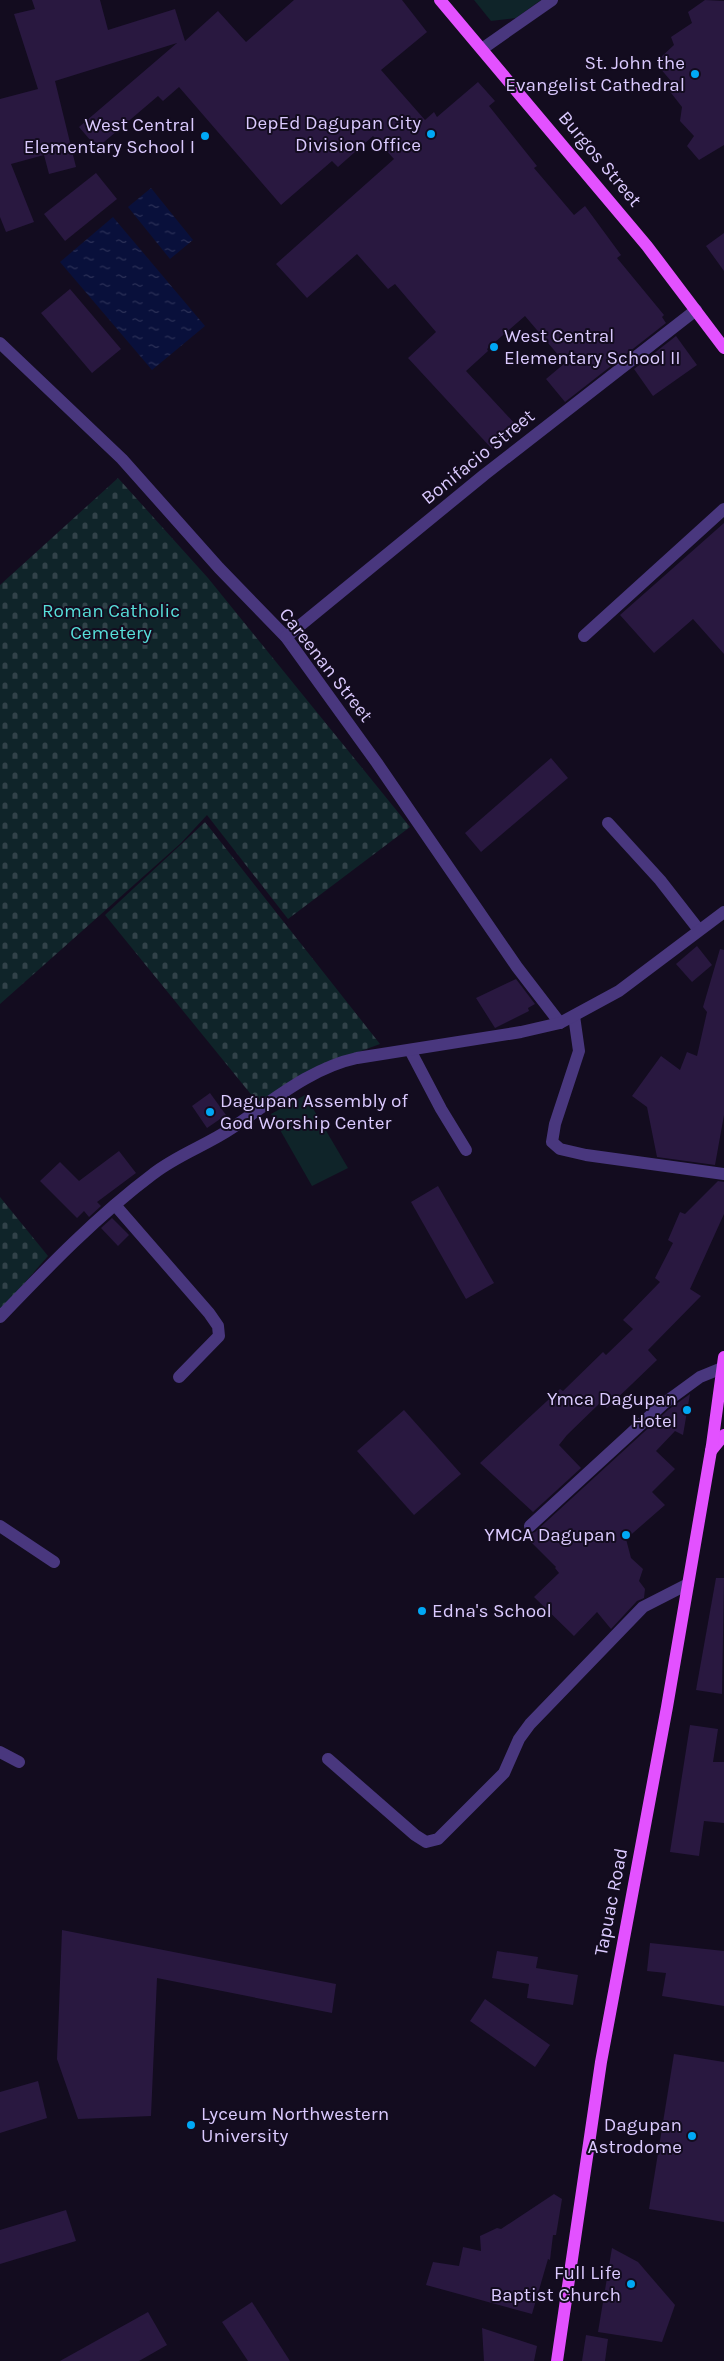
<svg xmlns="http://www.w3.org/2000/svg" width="724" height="2361" font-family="Karla,sans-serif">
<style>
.cemetery{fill:url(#cemetery-stones)}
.park{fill:#0f2429}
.water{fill:url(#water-ripples)}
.building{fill:#291840}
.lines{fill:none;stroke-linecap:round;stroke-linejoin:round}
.minor{stroke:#49377e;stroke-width:12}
.major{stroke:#e351ff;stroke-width:12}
.poi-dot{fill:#00a8f5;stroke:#130c1f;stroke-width:2}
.labels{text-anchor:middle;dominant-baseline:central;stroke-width:4;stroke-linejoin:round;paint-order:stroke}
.poi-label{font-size:19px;fill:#dbcaff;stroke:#130c1f;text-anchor:end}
.street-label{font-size:19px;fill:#dbcaff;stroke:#130c1f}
.park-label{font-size:19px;fill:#57ded9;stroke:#130c1f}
</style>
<defs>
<pattern id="cemetery-stones" width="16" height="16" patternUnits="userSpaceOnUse" patternTransform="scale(1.25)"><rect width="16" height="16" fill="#0f2429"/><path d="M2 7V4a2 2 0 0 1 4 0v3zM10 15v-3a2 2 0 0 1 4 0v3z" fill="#314249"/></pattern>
<pattern id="water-ripples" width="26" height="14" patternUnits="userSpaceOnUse" patternTransform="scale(1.25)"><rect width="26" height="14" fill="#09103b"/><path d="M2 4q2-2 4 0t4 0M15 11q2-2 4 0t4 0" fill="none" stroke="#2c3158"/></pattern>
</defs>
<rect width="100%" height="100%" fill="#130c1f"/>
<g class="cemetery">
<path d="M 118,478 L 208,578 L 410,827 L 288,919 L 207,815 L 181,843 L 0,1004 L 0,585 Z"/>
<path d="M 205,822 L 380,1044 L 318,1067 L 258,1103 L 105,915 Z"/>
<path d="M 0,1197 L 48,1256 L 0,1311 Z"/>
</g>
<g class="park">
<path d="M 474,0 L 541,0 L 516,18 L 491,21 Z"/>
<path d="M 305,1095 L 348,1168 L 312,1186 L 271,1114 Z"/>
</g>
<g class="water">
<path d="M 151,188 L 193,240 L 170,259 L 128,207 Z"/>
<path d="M 113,217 L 205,326 L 152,370 L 60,262 Z"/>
</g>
<g class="building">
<path d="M 32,0 L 100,0 L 108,30 L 175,9 L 185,41 L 218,11 L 246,42 L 294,0 L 402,0 L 427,32 L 381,70 L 425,120 L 434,112 L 437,117 L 478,82 L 495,101 L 489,106 L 537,166 L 534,168 L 574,215 L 585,206 L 621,255 L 617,258 L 664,315 L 662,317 L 666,323 L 565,402 L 546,379 L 565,363 L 525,316 L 487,349 L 488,351 L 466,371 L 518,427 L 493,450 L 408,358 L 436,332 L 395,284 L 388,289 L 357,254 L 307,298 L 276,264 L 394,159 L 373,136 L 338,167 L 332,161 L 281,205 L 179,87 L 163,101 L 158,96 L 97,148 L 79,127 L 177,43 L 55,81 L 76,167 L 49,174 L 44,155 L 11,164 L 34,222 L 6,232 L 0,217 L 0,99 L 38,89 L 14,14 L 35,9 Z"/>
<path d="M 705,0 L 724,1 L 724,145 L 699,160 L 687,146 L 694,136 L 680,121 L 682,107 L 668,89 L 671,81 L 659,67 L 660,58 L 674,45 L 671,37 L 692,23 L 688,12 Z"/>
<path d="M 96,173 L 117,199 L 65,241 L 44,214 Z"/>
<path d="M 724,233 L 724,271 L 706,246 Z"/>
<path d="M 70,289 L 121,349 L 92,373 L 41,313 Z"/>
<path d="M 676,336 L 697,365 L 653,396 L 634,369 Z"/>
<path d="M 724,523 L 724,654 L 693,619 L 654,653 L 620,615 Z"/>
<path d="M 551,758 L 568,778 L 481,852 L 465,833 Z"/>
<path d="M 697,946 L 712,965 L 692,982 L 676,964 Z"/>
<path d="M 720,949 L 724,950 L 724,1115 L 715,1165 L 657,1157 L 647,1107 L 632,1096 L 661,1056 L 680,1070 L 687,1052 L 697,1056 L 707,1012 L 703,1007 Z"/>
<path d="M 516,979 L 535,1004 L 528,1008 L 529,1011 L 495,1028 L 476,998 Z"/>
<path d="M 210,1093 L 226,1115 L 207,1128 L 192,1106 Z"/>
<path d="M 119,1151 L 136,1173 L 97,1202 L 101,1206 L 89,1217 L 84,1211 L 77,1218 L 40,1181 L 60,1162 L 79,1181 Z"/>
<path d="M 718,1181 L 724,1182 L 724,1214 L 690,1289 L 701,1296 L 648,1350 L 657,1360 L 607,1408 L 601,1402 L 567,1435 L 559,1445 L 581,1468 L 533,1512 L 480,1463 L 560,1389 L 563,1391 L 603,1352 L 606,1355 L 633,1329 L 623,1320 L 660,1282 L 655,1278 L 673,1243 L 668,1240 L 680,1212 L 685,1214 Z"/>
<path d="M 438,1186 L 494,1283 L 466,1299 L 411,1202 Z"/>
<path d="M 112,1218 L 129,1235 L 118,1246 L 101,1228 Z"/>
<path d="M 690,1394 L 683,1435 L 675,1431 L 656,1451 L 675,1469 L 652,1492 L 665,1505 L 626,1539 L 631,1558 L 643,1569 L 639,1581 L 645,1589 L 644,1598 L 637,1601 L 611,1629 L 597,1612 L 574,1636 L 534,1597 L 559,1573 L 555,1568 L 556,1567 L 525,1536 L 535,1532 L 668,1410 Z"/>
<path d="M 404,1410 L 461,1474 L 414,1515 L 357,1451 Z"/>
<path d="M 716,1578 L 724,1578 L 722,1694 L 696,1690 Z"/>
<path d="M 690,1725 L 718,1729 L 713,1762 L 724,1762 L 724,1823 L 704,1821 L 699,1856 L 670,1852 Z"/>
<path d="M 62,1930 L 336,1984 L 332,2013 L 157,1978 L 151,2116 L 78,2119 L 57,2059 Z"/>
<path d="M 650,1943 L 724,1951 L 724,2006 L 662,1996 L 666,1973 L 647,1971 Z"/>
<path d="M 497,1951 L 538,1957 L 536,1968 L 578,1975 L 573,2005 L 527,1998 L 529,1984 L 492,1978 Z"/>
<path d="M 485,1999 L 550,2045 L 535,2067 L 470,2021 Z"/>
<path d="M 674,2054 L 724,2062 L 724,2222 L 649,2209 Z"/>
<path d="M 38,2081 L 47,2118 L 0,2133 L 0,2092 Z"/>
<path d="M 554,2194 L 562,2199 L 556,2235 L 553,2235 L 550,2260 L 548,2259 L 532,2314 L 426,2285 L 433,2262 L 459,2266 L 463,2247 L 481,2251 L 480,2236 L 497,2228 L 501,2229 Z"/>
<path d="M 66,2210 L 76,2241 L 0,2264 L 0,2230 Z"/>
<path d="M 612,2248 L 638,2262 L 675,2305 L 662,2342 L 598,2332 Z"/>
<path d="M 252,2302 L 290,2361 L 248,2361 L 222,2322 Z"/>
<path d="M 148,2312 L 167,2345 L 139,2361 L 60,2361 Z"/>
<path d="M 482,2328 L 537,2346 L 534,2361 L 484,2361 Z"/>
<path d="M 586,2335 L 608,2339 L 605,2361 L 582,2361 Z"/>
</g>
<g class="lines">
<g class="minor">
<path d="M 482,49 L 552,0"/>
<path d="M 0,343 L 122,459 L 219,568 L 286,637 L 377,763 L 517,967 L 560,1023"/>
<path d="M 584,636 L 724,509"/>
<path d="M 286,637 L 484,475 L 696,310"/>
<path d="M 608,823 L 660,880 L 699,930"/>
<path d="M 574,1016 L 579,1051 L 555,1124 L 552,1142 L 560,1149 L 586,1155 L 724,1174"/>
<path d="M 410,1050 L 441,1109 L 466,1150"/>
<path d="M 115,1205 L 209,1313 L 218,1326 L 219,1336 L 179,1377"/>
<path d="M 0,1317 C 48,1267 97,1216 153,1174 C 177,1155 207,1145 232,1128 C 271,1102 310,1068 357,1058 L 521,1032 L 560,1023 L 619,991 L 724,912"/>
<path d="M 0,1526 L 54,1562"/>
<path d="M 530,1526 L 663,1404 L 700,1377 L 722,1368"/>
<path d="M 0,1752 L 19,1762"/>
<path d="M 328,1759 L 415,1835 L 426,1842 L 438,1839 L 504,1773 L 519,1739 L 530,1724 L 643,1607 L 688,1584"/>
</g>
<g class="major">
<path d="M 440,0 L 647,246 L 724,348"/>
<path d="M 711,1451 L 724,1435"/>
<path d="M 557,2361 L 601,2062 L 667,1707 L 712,1445 L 724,1357"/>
</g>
</g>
<g class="poi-dot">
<circle cx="695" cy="74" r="5"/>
<circle cx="431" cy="134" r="5"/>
<circle cx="205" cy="136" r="5"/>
<circle cx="494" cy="347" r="5"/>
<circle cx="210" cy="1112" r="5"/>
<circle cx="687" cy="1410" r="5"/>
<circle cx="626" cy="1535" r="5"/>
<circle cx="422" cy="1611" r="5"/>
<circle cx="191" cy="2125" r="5"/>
<circle cx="692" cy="2136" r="5"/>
<circle cx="631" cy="2284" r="5"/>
</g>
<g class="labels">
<g class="poi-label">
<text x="685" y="63">St. John the<tspan x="685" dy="22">Evangelist Cathedral</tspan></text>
<text x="421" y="123">DepEd Dagupan City<tspan x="421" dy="22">Division Office</tspan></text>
<text x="195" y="125">West Central<tspan x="195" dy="22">Elementary School I</tspan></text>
<text x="504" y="336" text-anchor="start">West Central<tspan x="504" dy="22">Elementary School II</tspan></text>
<text x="220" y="1101" text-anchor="start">Dagupan Assembly of<tspan x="220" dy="22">God Worship Center</tspan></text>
<text x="677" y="1399">Ymca Dagupan<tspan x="677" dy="22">Hotel</tspan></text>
<text x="616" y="1535">YMCA Dagupan</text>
<text x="432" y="1611" text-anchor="start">Edna's School</text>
<text x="201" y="2114" text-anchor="start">Lyceum Northwestern<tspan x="201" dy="22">University</tspan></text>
<text x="682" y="2125">Dagupan<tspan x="682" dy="22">Astrodome</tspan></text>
<text x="621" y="2273">Full Life<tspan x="621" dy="22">Baptist Church</tspan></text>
</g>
<g class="street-label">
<text transform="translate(600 159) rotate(50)">Burgos Street</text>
<text transform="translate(478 457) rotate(-39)">Bonifacio Street</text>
<text transform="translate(326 665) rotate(52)">Careenan Street</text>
<text transform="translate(611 1902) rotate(-79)">Tapuac Road</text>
</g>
<g class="park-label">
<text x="111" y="611">Roman Catholic<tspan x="111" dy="22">Cemetery</tspan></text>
</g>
</g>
</svg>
